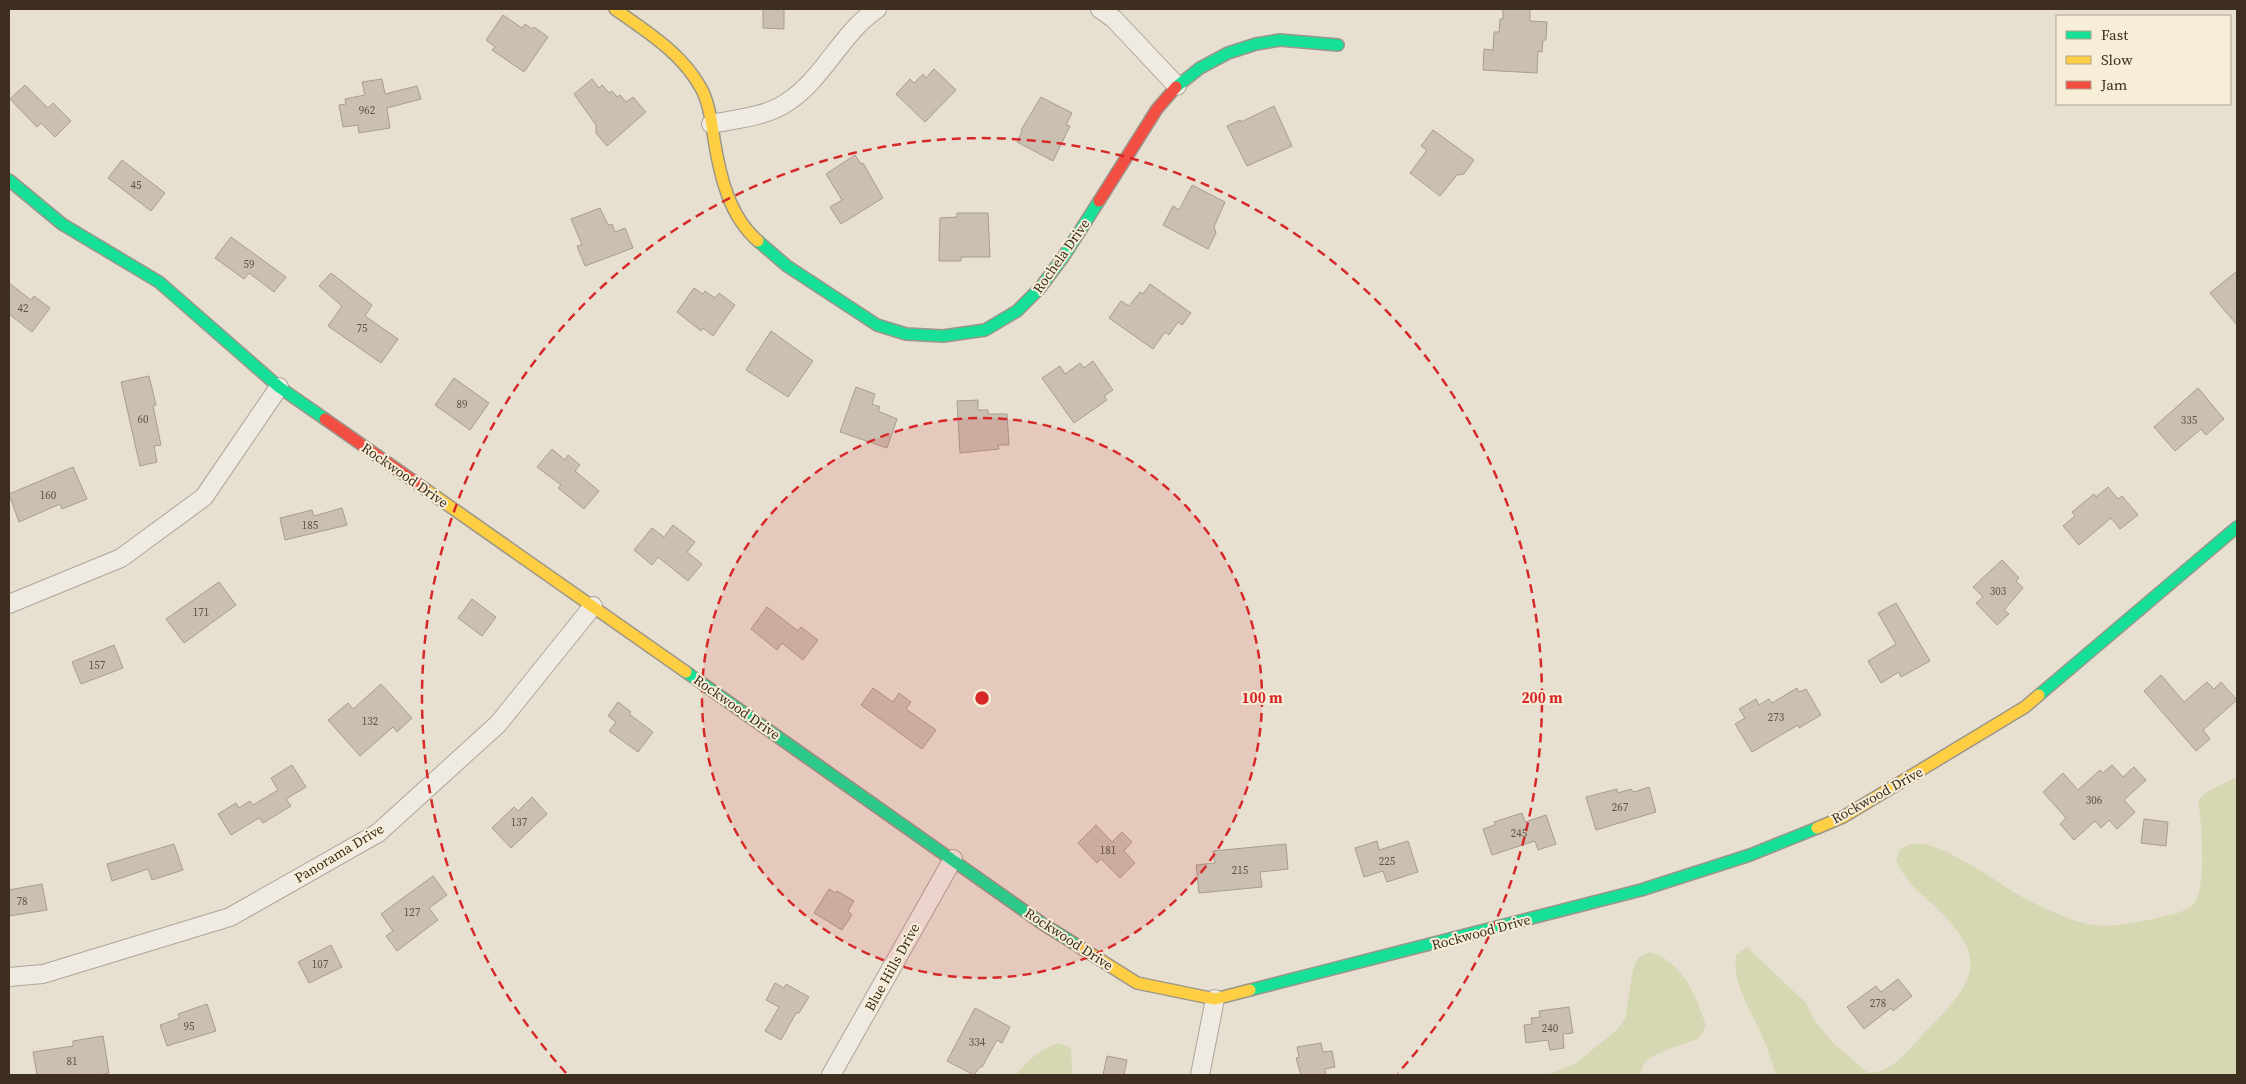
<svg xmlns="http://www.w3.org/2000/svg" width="2246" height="1084" font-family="'Source Serif 4',serif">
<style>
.green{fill:#d6d7b3}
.building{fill:#cbbfb2;stroke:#a89c90}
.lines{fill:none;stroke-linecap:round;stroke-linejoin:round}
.street-casing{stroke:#ada599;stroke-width:20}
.fast-casing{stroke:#9c958a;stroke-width:14}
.slow-casing{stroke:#9c958a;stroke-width:14}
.jam-casing{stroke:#9c958a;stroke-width:14}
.street{stroke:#efebe3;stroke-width:18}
.fast{stroke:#16e098;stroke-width:11}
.slow{stroke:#ffcf43;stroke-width:11}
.jam{stroke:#f24e42;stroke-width:11}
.ring{fill:none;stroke:#d62828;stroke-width:2.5;stroke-dasharray:9 6}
.labels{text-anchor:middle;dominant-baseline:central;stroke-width:4;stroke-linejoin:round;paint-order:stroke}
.number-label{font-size:11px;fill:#605244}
.street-label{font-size:14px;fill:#3d2e20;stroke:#f7eed8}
.centre{fill:#d62828;stroke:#f7eed8;stroke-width:2.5}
.ring-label{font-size:15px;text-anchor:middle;font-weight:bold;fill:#d62828;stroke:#f7eed8;stroke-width:4;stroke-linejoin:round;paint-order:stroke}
</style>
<rect width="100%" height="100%" fill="#e7e0d1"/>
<g class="green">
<path d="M 2237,777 L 2237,1075 L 1776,1075 C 1772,1063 1768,1050 1763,1038 C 1752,1012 1732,984 1736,955 L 1747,947 L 1805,1002 L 1815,1021 L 1832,1042 L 1868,1073 C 1872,1072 1879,1072 1883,1070 C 1902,1062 1916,1040 1931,1026 C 1981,976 1986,954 1931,903 C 1916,889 1903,879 1896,859 L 1901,848 C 1905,847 1909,844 1912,844 C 1938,839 1994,880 2017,894 C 2033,903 2076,924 2094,925 C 2116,927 2140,922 2161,917 C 2171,914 2184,913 2193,905 C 2207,891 2202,820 2198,801 L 2206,792 Z"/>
<path d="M 1650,952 C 1683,962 1696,995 1706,1026 L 1699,1038 C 1684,1046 1638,1053 1641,1075 L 1548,1075 L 1576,1063 L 1617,1030 L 1625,1019 L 1633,970 L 1638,958 Z"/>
<path d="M 1059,1043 L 1071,1048 L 1072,1075 L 1016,1075 C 1028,1060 1040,1049 1059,1043 Z"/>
</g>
<g class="building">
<path d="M 763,9 L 784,9 L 784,29 L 763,28 Z"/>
<path d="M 1503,9 L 1530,9 L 1530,21 L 1547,22 L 1546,40 L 1543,40 L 1542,52 L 1538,51 L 1537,73 L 1483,70 L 1484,49 L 1493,50 L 1494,32 L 1499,32 L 1500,19 L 1503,19 Z"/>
<path d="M 503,15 L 522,28 L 525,24 L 532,29 L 534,27 L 548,37 L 524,72 L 492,50 L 495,47 L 486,40 Z"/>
<path d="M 934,69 L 956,90 L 925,122 L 896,94 L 910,79 L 914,83 L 923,74 L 926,78 Z"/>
<path d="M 382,79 L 385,94 L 417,86 L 421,99 L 387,108 L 390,128 L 359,133 L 358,125 L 343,127 L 339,105 L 346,104 L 345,99 L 365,95 L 362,82 Z"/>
<path d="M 592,79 L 599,88 L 602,85 L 609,93 L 612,91 L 617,97 L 620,95 L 626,102 L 633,97 L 646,112 L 607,146 L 596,133 L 596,125 L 574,94 Z"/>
<path d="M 25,85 L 48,108 L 53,103 L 71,121 L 55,137 L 41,123 L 37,127 L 10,99 Z"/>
<path d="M 1041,97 L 1072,113 L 1066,125 L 1070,126 L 1053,161 L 1017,142 L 1022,131 L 1021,130 Z"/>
<path d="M 1274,106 L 1292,146 L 1247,166 L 1227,126 L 1240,120 L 1241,122 Z"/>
<path d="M 1433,130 L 1474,160 L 1464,174 L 1457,175 L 1440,196 L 1410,173 L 1427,150 L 1421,146 Z"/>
<path d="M 855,155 L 861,164 L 863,163 L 883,198 L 841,224 L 830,207 L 842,200 L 826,174 Z"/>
<path d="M 122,160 L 165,193 L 151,211 L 108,178 Z"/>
<path d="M 1192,185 L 1225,202 L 1214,227 L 1216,233 L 1208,249 L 1163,225 L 1173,206 L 1179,210 Z"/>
<path d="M 600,208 L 608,225 L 612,224 L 615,232 L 625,228 L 633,248 L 585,266 L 577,246 L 582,245 L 571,219 Z"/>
<path d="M 957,213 L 988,213 L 990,257 L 961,257 L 961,261 L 939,261 L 940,218 L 957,217 Z"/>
<path d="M 231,237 L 286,277 L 274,292 L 249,273 L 244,279 L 215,258 Z"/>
<path d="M 2237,271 L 2237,325 L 2210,293 Z"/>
<path d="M 331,273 L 372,305 L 365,316 L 398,339 L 381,363 L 328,326 L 342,306 L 319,286 Z"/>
<path d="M 9,283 L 31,300 L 34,296 L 50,308 L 32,332 L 9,314 Z"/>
<path d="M 1150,284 L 1191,313 L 1182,325 L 1178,322 L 1169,335 L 1165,332 L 1153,349 L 1109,318 L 1121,301 L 1129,306 L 1140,292 L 1143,294 Z"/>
<path d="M 694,288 L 703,294 L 705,291 L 715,298 L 719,293 L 735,305 L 713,336 L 703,328 L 701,331 L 677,312 Z"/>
<path d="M 771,331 L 813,361 L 788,397 L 746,370 Z"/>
<path d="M 1093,361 L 1113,390 L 1104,396 L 1107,400 L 1074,423 L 1042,378 L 1060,366 L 1065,374 L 1080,363 L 1084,368 Z"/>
<path d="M 149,376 L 156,405 L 153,406 L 161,445 L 154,446 L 157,462 L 140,466 L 121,382 Z"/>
<path d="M 454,378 L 489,403 L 470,430 L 435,405 Z"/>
<path d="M 856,387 L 875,394 L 872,404 L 880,407 L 878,411 L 897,419 L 887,448 L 840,432 Z"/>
<path d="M 2198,388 L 2224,419 L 2206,435 L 2201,429 L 2175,451 L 2154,427 Z"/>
<path d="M 978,400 L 978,410 L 988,410 L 988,414 L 1007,414 L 1009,445 L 998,445 L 999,449 L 960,453 L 957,401 Z"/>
<path d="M 552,449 L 565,460 L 568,455 L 580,465 L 575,471 L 599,491 L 584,509 L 558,488 L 561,485 L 537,467 Z"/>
<path d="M 73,467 L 87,499 L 62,509 L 60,504 L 19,522 L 9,494 Z"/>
<path d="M 2108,487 L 2118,499 L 2122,496 L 2138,515 L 2120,529 L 2111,518 L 2079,545 L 2063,526 L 2075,516 L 2072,512 L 2094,494 L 2096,497 Z"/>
<path d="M 342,508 L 347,525 L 285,540 L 280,518 L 312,510 L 314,516 Z"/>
<path d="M 673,525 L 695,542 L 687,552 L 702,564 L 688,581 L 658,557 L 652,565 L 634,550 L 652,528 L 664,537 Z"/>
<path d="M 2002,560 L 2019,578 L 2016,581 L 2023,588 L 2004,610 L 2009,614 L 1997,625 L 1976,603 L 1983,597 L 1973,587 Z"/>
<path d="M 219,582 L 236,605 L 184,643 L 166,619 Z"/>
<path d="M 472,599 L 496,617 L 482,636 L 458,618 Z"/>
<path d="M 1896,603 L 1930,661 L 1901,677 L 1899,672 L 1881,683 L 1868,661 L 1896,644 L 1878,613 Z"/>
<path d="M 767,607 L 798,631 L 801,627 L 818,640 L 803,660 L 782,643 L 777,650 L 751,629 Z"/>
<path d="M 114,645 L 123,668 L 81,684 L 72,662 Z"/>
<path d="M 2161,675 L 2184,702 L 2207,682 L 2214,689 L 2221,682 L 2237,700 L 2203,730 L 2210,739 L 2196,751 L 2144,691 Z"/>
<path d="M 381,684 L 412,718 L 397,732 L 393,727 L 360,756 L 328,720 L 348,703 L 353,709 Z"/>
<path d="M 873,688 L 893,702 L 899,693 L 911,702 L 906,709 L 936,730 L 922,749 L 861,705 Z"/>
<path d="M 1797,688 L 1799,692 L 1806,689 L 1821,715 L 1799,728 L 1798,725 L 1752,752 L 1735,724 L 1745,718 L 1739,709 L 1756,699 L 1759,705 L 1769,699 L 1772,703 Z"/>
<path d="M 618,702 L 631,712 L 629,714 L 653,732 L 638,752 L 609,731 L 616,722 L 608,716 Z"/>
<path d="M 292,765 L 306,787 L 286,799 L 291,806 L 263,823 L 259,818 L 231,835 L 218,814 L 236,803 L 239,808 L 250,801 L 253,805 L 278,790 L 271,778 Z"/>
<path d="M 2112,765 L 2123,777 L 2134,767 L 2146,780 L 2124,800 L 2135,812 L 2117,829 L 2109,820 L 2101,828 L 2095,821 L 2074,840 L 2060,824 L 2066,818 L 2043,792 L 2063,773 L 2078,790 L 2100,770 L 2103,773 Z"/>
<path d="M 1649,787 L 1656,812 L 1596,830 L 1586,797 L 1617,789 L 1618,793 L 1631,789 L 1634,792 Z"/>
<path d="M 532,797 L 547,814 L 511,848 L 492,828 L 514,807 L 518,811 Z"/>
<path d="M 1522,813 L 1525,822 L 1546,815 L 1556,844 L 1538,850 L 1535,841 L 1492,855 L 1483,829 L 1495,825 L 1494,822 Z"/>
<path d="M 2144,819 L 2168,822 L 2166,846 L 2141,843 Z"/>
<path d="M 1096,825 L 1112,842 L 1122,832 L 1132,842 L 1124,851 L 1135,863 L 1120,878 L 1101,859 L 1097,863 L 1078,843 Z"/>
<path d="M 1377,841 L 1379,850 L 1408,841 L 1418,872 L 1387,882 L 1383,871 L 1364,877 L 1355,848 Z"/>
<path d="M 174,844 L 183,870 L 152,880 L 148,869 L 112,881 L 107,864 Z"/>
<path d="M 1286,844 L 1288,869 L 1260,872 L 1262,887 L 1199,893 L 1196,865 L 1215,863 L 1213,851 Z"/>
<path d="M 433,876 L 447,895 L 429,908 L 438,920 L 397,951 L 386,936 L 393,931 L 381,914 Z"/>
<path d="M 42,884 L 47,910 L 9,916 L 9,890 Z"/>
<path d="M 829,889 L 836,893 L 837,891 L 854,901 L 848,911 L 852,915 L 842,930 L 814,913 Z"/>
<path d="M 331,945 L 342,967 L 309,983 L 298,962 Z"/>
<path d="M 1898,979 L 1912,996 L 1893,1011 L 1891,1008 L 1864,1029 L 1847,1007 L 1876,986 L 1881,992 Z"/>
<path d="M 775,983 L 784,988 L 786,984 L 809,997 L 799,1013 L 796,1013 L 781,1040 L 765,1031 L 779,1007 L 766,1000 Z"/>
<path d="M 207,1004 L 216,1031 L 167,1046 L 160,1025 L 180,1018 L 178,1014 Z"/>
<path d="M 1569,1007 L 1573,1033 L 1563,1034 L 1564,1048 L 1550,1050 L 1548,1040 L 1526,1043 L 1524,1025 L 1532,1024 L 1531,1018 L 1540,1017 L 1539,1011 Z"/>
<path d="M 975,1008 L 1010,1027 L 1002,1043 L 997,1040 L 982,1067 L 980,1067 L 974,1075 L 947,1061 Z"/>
<path d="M 103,1036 L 109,1073 L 98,1075 L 37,1075 L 33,1052 L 73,1046 L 73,1041 Z"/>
<path d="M 1321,1043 L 1323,1052 L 1332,1051 L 1335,1067 L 1325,1069 L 1326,1075 L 1301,1075 L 1296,1058 L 1299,1057 L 1297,1047 Z"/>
<path d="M 1107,1056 L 1127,1060 L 1124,1075 L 1103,1075 Z"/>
</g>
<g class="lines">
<defs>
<g id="street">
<path d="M 1100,9 L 1114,19 L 1177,86"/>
<path d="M 711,124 C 735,119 765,117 786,103 C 823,80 841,33 877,9"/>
<path d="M 9,604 L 121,558 L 204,497 L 279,387"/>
<path d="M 9,977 L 43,974 L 230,917 L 378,833 L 498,724 L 593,606"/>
<path d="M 831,1075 L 953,859"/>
<path d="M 1200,1075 L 1215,999"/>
</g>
<g id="fast">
<path d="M 1176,87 L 1200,68 L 1228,53 L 1256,44 L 1280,40 L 1338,45"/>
<path d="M 9,180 L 62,224 L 159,282 L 279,387 L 325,419"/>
<path d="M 758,241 L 787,266 L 877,325 L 906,334 L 943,336 L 985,330 L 1017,311 L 1040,288 L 1064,256 L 1099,201"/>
<path d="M 686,672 L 1043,924 L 1083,949"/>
<path d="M 2039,695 L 2237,527"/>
<path d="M 1250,990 L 1641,890 L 1750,855 L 1817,828"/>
</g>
<g id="slow">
<path d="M 615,9 C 647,32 681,52 701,88 C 709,102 712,123 714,139 C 720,176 729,216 758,241"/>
<path d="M 425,489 L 686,672"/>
<path d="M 1817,828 L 1843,817 L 2025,707 L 2039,695"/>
<path d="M 1083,949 L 1137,983 L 1215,999 L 1250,990"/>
</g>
<g id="jam">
<path d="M 1099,201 L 1157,109 L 1176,87"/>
<path d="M 325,419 L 425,489"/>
</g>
</defs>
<use href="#street" class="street-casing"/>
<use href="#fast" class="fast-casing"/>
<use href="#slow" class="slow-casing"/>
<use href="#jam" class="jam-casing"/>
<use href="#street" class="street"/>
<use href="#fast" class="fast"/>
<use href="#slow" class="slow"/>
<use href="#jam" class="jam"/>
</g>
<circle cx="982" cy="698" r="280" fill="#d62828" fill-opacity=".12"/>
<g class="ring">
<circle cx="982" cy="698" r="280"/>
<path d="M566 1073A560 560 0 1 1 1398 1073"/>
</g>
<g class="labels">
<g class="number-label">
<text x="367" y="110">962</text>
<text x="136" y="185">45</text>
<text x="249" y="264">59</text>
<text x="23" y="308">42</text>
<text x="362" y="328">75</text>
<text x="462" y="404">89</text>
<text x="143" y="419">60</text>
<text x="2189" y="420">335</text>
<text x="48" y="495">160</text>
<text x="310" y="525">185</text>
<text x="1998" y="591">303</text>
<text x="201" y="612">171</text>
<text x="97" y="665">157</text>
<text x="1776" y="717">273</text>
<text x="370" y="721">132</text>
<text x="2094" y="800">306</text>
<text x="1620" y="807">267</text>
<text x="519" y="822">137</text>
<text x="1519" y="833">245</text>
<text x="1108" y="850">181</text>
<text x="1387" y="861">225</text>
<text x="1240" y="870">215</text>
<text x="22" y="901">78</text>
<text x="412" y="912">127</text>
<text x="320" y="964">107</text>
<text x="1878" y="1003">278</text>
<text x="189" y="1026">95</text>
<text x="1550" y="1028">240</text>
<text x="977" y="1042">334</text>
<text x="72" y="1061">81</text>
</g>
<g class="street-label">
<text transform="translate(1061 256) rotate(-55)">Rochela Drive</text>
<text transform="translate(405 475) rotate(35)">Rockwood Drive</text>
<text transform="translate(737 707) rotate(35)">Rockwood Drive</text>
<text transform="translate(1877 795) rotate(-29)">Rockwood Drive</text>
<text transform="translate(339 853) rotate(-31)">Panorama Drive</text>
<text transform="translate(1481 932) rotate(-15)">Rockwood Drive</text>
<text transform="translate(1069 939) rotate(33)">Rockwood Drive</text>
<text transform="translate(892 967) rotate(-61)">Blue Hills Drive</text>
</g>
</g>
<circle cx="982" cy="698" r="8" class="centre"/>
<g class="ring-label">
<text x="1262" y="703">100 m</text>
<text x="1542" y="703">200 m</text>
</g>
<rect width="2246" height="1084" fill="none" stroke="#3d2e20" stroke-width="20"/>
<rect x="2056" y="15" width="175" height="90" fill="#f7eed8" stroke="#ada18e"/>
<rect x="2066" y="31" width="25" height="8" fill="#16e098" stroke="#ada18e"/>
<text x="2101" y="40" font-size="15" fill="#3d2e20">Fast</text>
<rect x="2066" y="56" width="25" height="8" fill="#ffcf43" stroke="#ada18e"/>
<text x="2101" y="65" font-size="15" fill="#3d2e20">Slow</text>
<rect x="2066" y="81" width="25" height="8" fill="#f24e42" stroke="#ada18e"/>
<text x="2101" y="90" font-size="15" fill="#3d2e20">Jam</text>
</svg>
